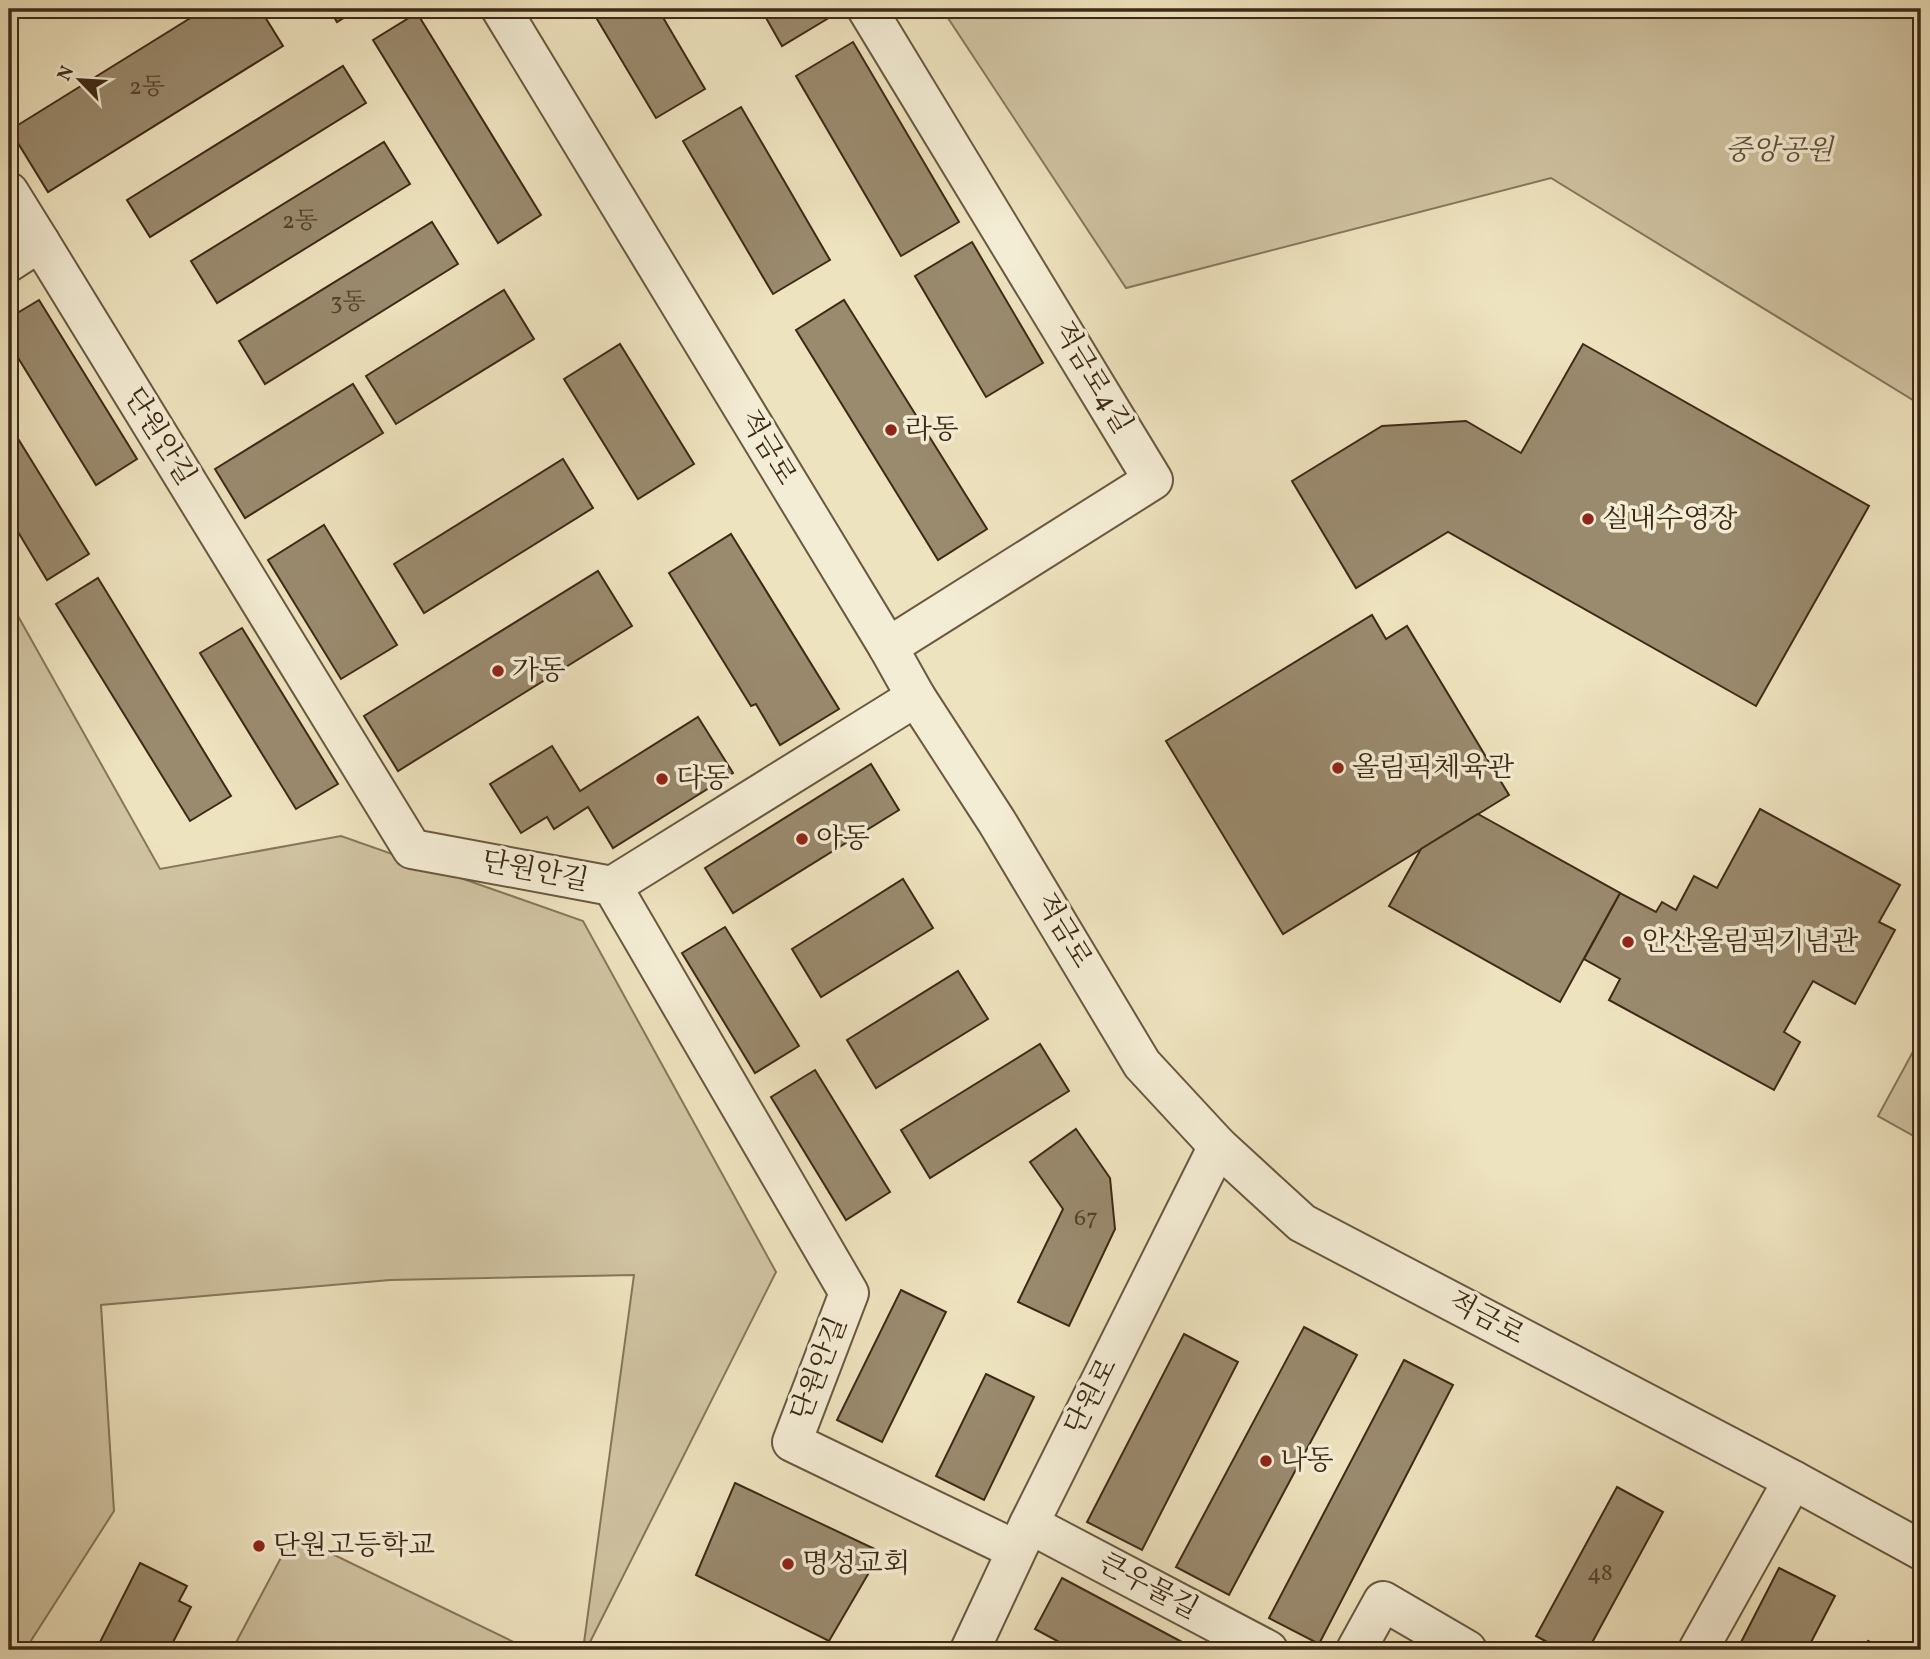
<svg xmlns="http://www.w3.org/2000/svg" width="1930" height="1659" font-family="Vollkorn,'Noto Serif KR',serif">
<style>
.green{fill:#d0c3a2;stroke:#87765c;stroke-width:2}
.building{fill:#9a8a6e;stroke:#3e2916;stroke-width:2}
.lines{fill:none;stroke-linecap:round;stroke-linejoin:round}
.minor-casing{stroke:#6a5840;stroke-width:42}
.minor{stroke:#f4edd5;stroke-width:38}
.poi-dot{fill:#8f2418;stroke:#f4edd5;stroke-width:2.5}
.labels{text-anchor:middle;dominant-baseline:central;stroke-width:7;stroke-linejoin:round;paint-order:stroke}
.number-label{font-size:24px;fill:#55412c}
.park-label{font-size:28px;font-style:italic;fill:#625039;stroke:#f4edd5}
.street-label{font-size:28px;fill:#3e2916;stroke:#f4edd5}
.poi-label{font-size:28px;fill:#3e2916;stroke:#f4edd5;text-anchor:start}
</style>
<rect width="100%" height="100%" fill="#eee3bf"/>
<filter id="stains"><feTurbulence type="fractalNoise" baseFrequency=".00286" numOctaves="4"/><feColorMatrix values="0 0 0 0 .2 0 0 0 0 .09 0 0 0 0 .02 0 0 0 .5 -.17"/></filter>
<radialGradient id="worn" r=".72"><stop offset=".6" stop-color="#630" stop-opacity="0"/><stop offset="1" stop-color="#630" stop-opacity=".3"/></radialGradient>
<g class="green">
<path d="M 942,9 L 1921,9 L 1921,405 L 1551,178 L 1126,288 Z"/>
<path d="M 9,600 L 160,869 L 341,836 L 583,921 L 776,1272 L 586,1650 L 583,1650 L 634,1275 L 390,1280 L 101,1305 L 114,1511 L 25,1650 L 9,1650 Z"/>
<path d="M 1921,1037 L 1921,1140 L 1878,1116 Z"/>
<path d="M 293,1535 L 524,1647 L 522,1650 L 232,1650 Z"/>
</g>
<g class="building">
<path d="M 9,9 L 26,9 L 9,19 Z"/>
<path d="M 205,9 L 260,9 L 283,46 L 48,192 L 10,130 Z"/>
<path d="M 329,9 L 358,9 L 337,22 Z"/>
<path d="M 591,9 L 658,9 L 705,89 L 656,118 Z"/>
<path d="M 761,9 L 827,9 L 832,16 L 782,46 Z"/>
<path d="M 417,13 L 541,215 L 498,243 L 373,40 Z"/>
<path d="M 853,42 L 959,222 L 901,256 L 796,76 Z"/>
<path d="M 343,66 L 366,103 L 150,237 L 127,200 Z"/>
<path d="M 741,107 L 830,260 L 773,294 L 683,141 Z"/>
<path d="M 384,142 L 410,184 L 217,303 L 191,261 Z"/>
<path d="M 432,222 L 458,264 L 265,384 L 239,341 Z"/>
<path d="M 972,242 L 1043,363 L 986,397 L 915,276 Z"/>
<path d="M 504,290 L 534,339 L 396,424 L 366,376 Z"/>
<path d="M 39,300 L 137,459 L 96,485 L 9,343 L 9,318 Z"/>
<path d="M 844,300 L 987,529 L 938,560 L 796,330 Z"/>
<path d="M 620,344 L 694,464 L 638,499 L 564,379 Z"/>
<path d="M 1583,344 L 1869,506 L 1756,706 L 1448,532 L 1356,588 L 1292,481 L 1382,426 L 1466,421 L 1521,453 Z"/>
<path d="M 353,384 L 383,433 L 245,518 L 215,469 Z"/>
<path d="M 9,424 L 89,554 L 47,580 L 9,517 Z"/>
<path d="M 563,459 L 593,508 L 424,613 L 394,564 Z"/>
<path d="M 324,525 L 397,645 L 341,679 L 268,560 Z"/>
<path d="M 731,534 L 839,709 L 780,745 L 756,704 L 751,706 L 669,573 Z"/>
<path d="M 598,571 L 632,626 L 398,771 L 364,716 Z"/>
<path d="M 98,578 L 231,796 L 190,821 L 56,604 Z"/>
<path d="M 1372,615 L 1386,639 L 1407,626 L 1509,795 L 1283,934 L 1166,741 Z"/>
<path d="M 242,628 L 338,784 L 296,809 L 200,653 Z"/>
<path d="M 698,717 L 733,773 L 613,848 L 588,807 L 554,829 L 547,817 L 521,833 L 490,784 L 552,746 L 580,791 Z"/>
<path d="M 871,764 L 899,810 L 733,913 L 705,868 Z"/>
<path d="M 1760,809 L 1900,885 L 1879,922 L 1895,930 L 1855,1004 L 1813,981 L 1784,1032 L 1800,1042 L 1774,1090 L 1609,1000 L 1620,979 L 1584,959 L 1620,893 L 1656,912 L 1662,902 L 1676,910 L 1694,876 L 1717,888 Z"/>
<path d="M 1478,814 L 1620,893 L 1560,1002 L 1389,906 L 1421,849 Z"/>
<path d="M 903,879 L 933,928 L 821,997 L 792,949 Z"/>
<path d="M 725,927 L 799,1046 L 755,1073 L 682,953 Z"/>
<path d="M 958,971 L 988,1019 L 876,1088 L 847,1040 Z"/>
<path d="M 1040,1044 L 1069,1091 L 930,1178 L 901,1130 Z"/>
<path d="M 815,1070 L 890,1192 L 846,1220 L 771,1097 Z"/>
<path d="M 1076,1129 L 1110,1178 L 1115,1229 L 1069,1326 L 1018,1302 L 1063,1209 L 1030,1162 Z"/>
<path d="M 901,1290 L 946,1312 L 882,1442 L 837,1420 Z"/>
<path d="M 1304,1327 L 1357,1355 L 1229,1595 L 1176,1567 Z"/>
<path d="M 1184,1334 L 1238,1362 L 1142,1550 L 1087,1522 Z"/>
<path d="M 1404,1360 L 1453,1385 L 1319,1644 L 1269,1618 Z"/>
<path d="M 986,1374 L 1034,1397 L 984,1500 L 936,1476 Z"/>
<path d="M 735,1483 L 881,1552 L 829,1641 L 696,1575 Z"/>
<path d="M 1617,1487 L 1663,1512 L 1588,1650 L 1562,1650 L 1536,1636 Z"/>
<path d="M 140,1563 L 187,1586 L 179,1601 L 191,1607 L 169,1650 L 96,1650 Z"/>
<path d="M 1779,1568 L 1835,1596 L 1807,1650 L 1737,1650 Z"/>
<path d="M 1062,1578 L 1197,1650 L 1074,1650 L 1035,1629 Z"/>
<path d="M 1868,1641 L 1886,1650 L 1863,1650 Z"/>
</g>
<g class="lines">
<defs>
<g id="minor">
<path d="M 501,9 L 888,647 L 916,697 L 997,822 L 1142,1064 L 1218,1146 L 1302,1223 L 1793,1480 L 1921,1550"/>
<path d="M 867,9 L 1153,480 L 888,647"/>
<path d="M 9,192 L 40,242"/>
<path d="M 9,262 L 40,242 L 412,849 L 612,886 L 849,1293 L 792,1442 L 1016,1550"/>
<path d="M 612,886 L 916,697"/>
<path d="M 1029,1524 L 1268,1650"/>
<path d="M 970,1650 L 1029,1524 L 1218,1146"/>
<path d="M 1356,1650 L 1383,1601 L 1467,1650"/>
<path d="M 1698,1650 L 1793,1480"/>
</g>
</defs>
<use href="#minor" class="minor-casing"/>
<use href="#minor" class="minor"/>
</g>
<g class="poi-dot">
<circle cx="891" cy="430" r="7"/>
<circle cx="1588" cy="519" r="7"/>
<circle cx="498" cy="671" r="7"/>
<circle cx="1338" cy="768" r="7"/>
<circle cx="662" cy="779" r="7"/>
<circle cx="802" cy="839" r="7"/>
<circle cx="1628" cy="942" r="7"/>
<circle cx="1266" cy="1461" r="7"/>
<circle cx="259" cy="1546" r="7"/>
<circle cx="788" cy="1564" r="7"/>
</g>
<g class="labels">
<g class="number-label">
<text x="147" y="88">2동</text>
<text x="300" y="222">2동</text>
<text x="348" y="303">3동</text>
<text x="1086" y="1219">67</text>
<text x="1600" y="1574">48</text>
</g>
<g class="park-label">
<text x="1779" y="151">중앙공원</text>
</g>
<g class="street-label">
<text transform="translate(1092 378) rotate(59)">적금로4길</text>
<text transform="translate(159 437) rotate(58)">단원안길</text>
<text transform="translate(767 448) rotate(59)">적금로</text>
<text transform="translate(535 872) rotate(11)">단원안길</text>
<text transform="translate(1063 931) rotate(59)">적금로</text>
<text transform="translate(1486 1319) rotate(28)">적금로</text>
<text transform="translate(820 1369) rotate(-69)">단원안길</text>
<text transform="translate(1092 1397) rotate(-63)">단원로</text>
<text transform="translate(1148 1587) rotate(28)">큰우물길</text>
</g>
<g class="poi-label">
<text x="905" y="430">라동</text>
<text x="1602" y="519">실내수영장</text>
<text x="512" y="671">가동</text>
<text x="1352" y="768">올림픽체육관</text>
<text x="676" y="779">다동</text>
<text x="816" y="839">아동</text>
<text x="1642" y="942">안산올림픽기념관</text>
<text x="1280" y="1461">나동</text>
<text x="273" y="1546">단원고등학교</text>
<text x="802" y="1564">명성교회</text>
</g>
</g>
<rect width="1930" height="1659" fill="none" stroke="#eee3bf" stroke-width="35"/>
<rect x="10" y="10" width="1909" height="1638" fill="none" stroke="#3e2916" stroke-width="3.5"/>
<rect x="18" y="18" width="1895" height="1624" fill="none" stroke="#3e2916" stroke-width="2"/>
<g transform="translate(80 80) rotate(295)" stroke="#f4edd5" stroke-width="5" paint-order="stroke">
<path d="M0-5L12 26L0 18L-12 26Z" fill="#3e2916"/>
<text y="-10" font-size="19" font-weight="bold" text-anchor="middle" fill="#3e2916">N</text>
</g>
<rect width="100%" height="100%" filter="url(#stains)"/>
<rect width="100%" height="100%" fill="url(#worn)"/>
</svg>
